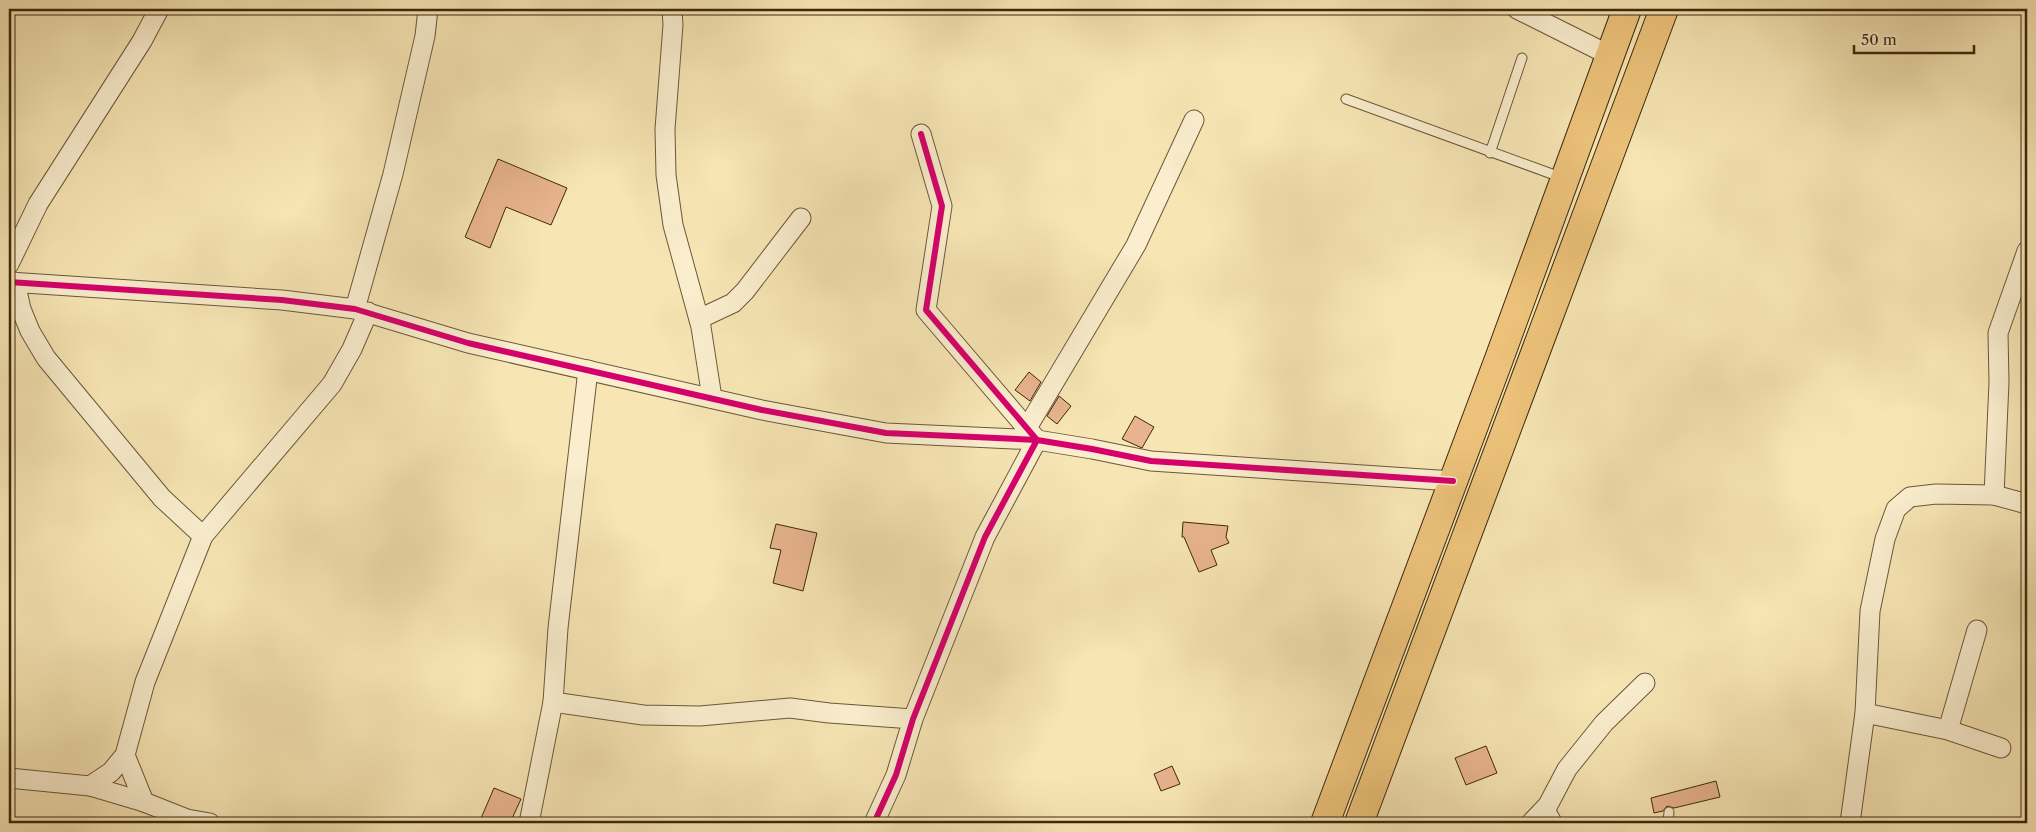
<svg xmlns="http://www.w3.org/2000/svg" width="2036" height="832" font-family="'Libre Caslon Text',serif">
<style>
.building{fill:#e8b48f;stroke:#3c290e}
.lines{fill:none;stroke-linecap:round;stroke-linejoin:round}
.lane-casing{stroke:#6b5838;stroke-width:11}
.street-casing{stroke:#6b5838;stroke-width:21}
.highway-casing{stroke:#3c290e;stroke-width:30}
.lane{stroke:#faeece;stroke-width:9}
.street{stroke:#faeece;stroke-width:19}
.highway{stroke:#ecc27a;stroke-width:28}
.cycleway-casing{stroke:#faeece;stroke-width:9}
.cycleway{stroke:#d6006c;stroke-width:6}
</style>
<rect width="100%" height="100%" fill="#f7e5b4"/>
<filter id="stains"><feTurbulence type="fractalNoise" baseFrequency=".004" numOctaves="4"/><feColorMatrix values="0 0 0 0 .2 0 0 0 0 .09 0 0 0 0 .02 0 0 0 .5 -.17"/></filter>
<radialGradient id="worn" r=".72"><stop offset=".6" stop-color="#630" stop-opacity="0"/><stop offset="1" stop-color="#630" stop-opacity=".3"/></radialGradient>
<g class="building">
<path d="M 498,159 L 567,188 L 551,225 L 506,207 L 490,248 L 465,237 Z"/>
<path d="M 1029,372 L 1041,382 L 1030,401 L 1015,390 Z"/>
<path d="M 1059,396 L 1071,406 L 1057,424 L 1047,416 Z"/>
<path d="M 1135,416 L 1154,427 L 1142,448 L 1122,439 Z"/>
<path d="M 1183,522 L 1228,526 L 1226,537 L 1229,543 L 1211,550 L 1217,565 L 1199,572 L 1184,537 L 1182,537 Z"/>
<path d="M 776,524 L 817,533 L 803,591 L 773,583 L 781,550 L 770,548 Z"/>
<path d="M 1486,746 L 1497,773 L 1466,785 L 1455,758 Z"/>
<path d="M 1172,766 L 1180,784 L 1161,791 L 1154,774 Z"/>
<path d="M 1716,781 L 1720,797 L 1674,808 L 1667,806 L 1663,811 L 1654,813 L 1651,798 Z"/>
<path d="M 494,788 L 521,799 L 510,823 L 479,823 Z"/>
</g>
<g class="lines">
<defs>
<g id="lane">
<path d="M 1346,99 L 1563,178"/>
<path d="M 1490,153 L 1522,58"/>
<path d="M 1548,805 L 1558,823"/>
<path d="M 1668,823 L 1669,812"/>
</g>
<g id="street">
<path d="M 672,9 L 673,25 L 665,129 L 666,175 L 673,225 L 701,327 L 712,398"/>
<path d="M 1517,9 L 1609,55"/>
<path d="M 9,264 L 38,204 L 142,41 L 159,9"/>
<path d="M 9,282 L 282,300 L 355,309 L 468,343 L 762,410 L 886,433 L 1037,440 L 1092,449 L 1151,461 L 1453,481"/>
<path d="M 15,282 L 21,309 L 30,331 L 46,358 L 162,498 L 203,536"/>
<path d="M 355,309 L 393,174 L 425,36 L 428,9"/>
<path d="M 699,319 L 733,303 L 745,291 L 801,218"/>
<path d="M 1021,438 L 1136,245 L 1194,120"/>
<path d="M 1994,495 L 1999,382 L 1998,333 L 2027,251"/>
<path d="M 553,702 L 643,715 L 700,716 L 790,708 L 829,713 L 913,719"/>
<path d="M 1865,713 L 1948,730 L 2001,748"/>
<path d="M 1948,730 L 1977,630"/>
<path d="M 125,755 L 144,802"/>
<path d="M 9,778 L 90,786 L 111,772 L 125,755 L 145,682 L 203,536 L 332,384 L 352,349 L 368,312"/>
<path d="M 90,786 L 144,802 L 187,819 L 210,823"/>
<path d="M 529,823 L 553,702 L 558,628 L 588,370"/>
<path d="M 874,823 L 896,775 L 913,719 L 985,537 L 1037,440 L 926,310 L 942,206 L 921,134"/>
<path d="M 1531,823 L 1548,805 L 1567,769 L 1604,723 L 1645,683"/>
<path d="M 1850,823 L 1865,713 L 1870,611 L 1885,539 L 1896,509 L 1910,497 L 1936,494 L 1994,495 L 2027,504"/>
</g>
<g id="highway">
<path d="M 1325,823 L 1499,359 L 1627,9"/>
<path d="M 1359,823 L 1664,9"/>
</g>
</defs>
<use href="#lane" class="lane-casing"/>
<use href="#street" class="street-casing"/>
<use href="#highway" class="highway-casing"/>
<use href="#lane" class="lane"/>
<use href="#street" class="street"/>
<use href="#highway" class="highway"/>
<defs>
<g id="cycleway">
<path d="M 9,282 L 282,300 L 355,309 L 468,343 L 762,410 L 886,433 L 1037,440 L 1092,449 L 1151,461 L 1453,481"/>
<path d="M 874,823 L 896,775 L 913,719 L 985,537 L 1037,440 L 926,310 L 942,206 L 921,134"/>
</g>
</defs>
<use href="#cycleway" class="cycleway-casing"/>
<use href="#cycleway" class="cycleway"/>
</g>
<rect width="2036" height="832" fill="none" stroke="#f7e5b4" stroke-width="30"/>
<rect x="10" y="10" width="2016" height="812" fill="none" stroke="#3c290e" stroke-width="2.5"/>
<rect x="15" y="15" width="2006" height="802" fill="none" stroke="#3c290e"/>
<path d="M1854 45v8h120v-8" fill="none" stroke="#3c290e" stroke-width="2.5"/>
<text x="1861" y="45" font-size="15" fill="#3c290e" stroke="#faeece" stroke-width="4" paint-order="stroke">50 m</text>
<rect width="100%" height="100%" filter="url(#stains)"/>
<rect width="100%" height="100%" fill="url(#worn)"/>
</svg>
